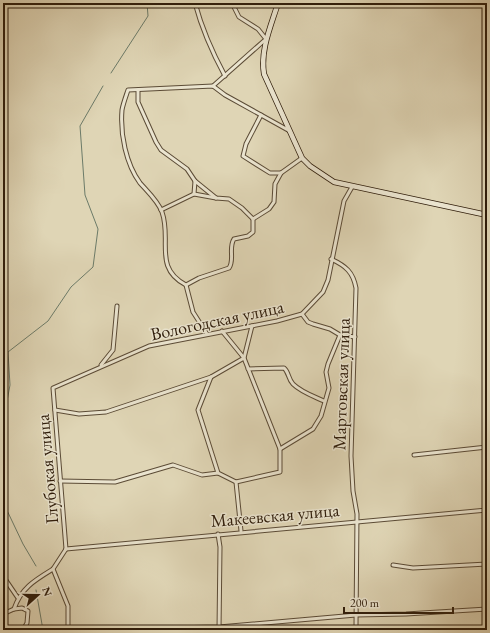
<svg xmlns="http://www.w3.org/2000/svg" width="490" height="633" font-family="'EB Garamond',serif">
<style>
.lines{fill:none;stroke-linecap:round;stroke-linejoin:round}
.stream{stroke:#6c7b69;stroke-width:1}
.street-casing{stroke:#5b4b36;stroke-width:5}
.secondary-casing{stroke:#2f1d0b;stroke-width:6}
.street{stroke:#eae4cf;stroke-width:3}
.secondary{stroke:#eae4cf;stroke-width:4.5}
.labels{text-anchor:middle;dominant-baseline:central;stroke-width:3;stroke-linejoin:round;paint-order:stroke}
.street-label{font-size:18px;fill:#2f1d0b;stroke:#eae4cf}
</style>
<rect width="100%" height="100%" fill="#dfd5b5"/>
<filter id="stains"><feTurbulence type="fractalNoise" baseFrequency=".005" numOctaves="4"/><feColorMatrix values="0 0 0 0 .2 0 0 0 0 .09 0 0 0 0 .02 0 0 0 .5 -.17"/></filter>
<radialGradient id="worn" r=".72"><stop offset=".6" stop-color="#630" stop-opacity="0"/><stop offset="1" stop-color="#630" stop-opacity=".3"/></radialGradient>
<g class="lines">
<g class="stream">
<path d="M 111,73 L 148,16 L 147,3"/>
<path d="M 3,423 L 10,385 L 8,352 L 48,321 L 71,287 L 93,267 L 98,229 L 85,195 L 80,126 L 103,86"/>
<path d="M 3,502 L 23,544 L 36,566"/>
<path d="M 36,590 L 43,630"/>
</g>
<defs>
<g id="street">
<path d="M 195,3 C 202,29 212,52 225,76"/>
<path d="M 213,86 L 266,39 L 258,29 L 239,17 L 232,3"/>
<path d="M 138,90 L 138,102 L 156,142 L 161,150 L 187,169 L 195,181 L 216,198 L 229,199 L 242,208 L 253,219 L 269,209 L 274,202 L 275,184 L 281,173 L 302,158"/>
<path d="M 261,115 L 246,144 L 243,156 L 270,173 L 281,173"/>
<path d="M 194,194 L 216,198"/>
<path d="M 161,210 L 194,194 L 195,181"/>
<path d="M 331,259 C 346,266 353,272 356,288 L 351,456 L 353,491 L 357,514 L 356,626"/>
<path d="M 186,285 L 199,278 L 229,268 C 235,260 228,248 234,239 L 248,236 L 253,232 L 253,219"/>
<path d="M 302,314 L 308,322 L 313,324 L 330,329 L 340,335 L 355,337"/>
<path d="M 207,334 L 193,312 L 186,285 C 153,268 172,240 162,212 C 158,201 148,192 140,183 C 126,164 120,134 122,110 C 123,104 126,96 128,90 L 213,86 L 225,95 L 288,130"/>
<path d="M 101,365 L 113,350 L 117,306"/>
<path d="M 248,369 L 284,368 C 289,372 288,379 293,384 C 301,392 313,396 324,401"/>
<path d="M 211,377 L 198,410 L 218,473 L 236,482 L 280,472 L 280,449 L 244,358 L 252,326"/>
<path d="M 55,410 L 79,414 L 106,412 L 211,377 L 244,358 L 222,331"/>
<path d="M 280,449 L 313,429 L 321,416 L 329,388 L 326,372 L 328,364 L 340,335"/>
<path d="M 414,455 L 487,447"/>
<path d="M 60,481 L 115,482 L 173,465 L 202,475 L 218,473"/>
<path d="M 236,482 L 241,531"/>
<path d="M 218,534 L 220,547 L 219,630"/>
<path d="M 66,549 L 53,388 L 149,346 L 277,321 L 302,314 L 323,292 L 328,280 L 344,201 L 352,187"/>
<path d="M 66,549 L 487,510"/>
<path d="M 66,549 L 53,569 L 68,606 L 68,630"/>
<path d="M 393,565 L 413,568 L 487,564"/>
<path d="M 3,576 L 18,598"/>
<path d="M 14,609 L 22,608 L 28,611 L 27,623 L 23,630"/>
<path d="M 3,614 L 14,609 C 21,588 35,580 53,569"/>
<path d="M 68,630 L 219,627 L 356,615 L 406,614 L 487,609"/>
</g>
<path id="secondary" d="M 278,3 C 271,26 260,50 264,74 L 302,158 L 310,166 L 334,182 L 487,215"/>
</defs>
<use href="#street" class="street-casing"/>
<use href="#secondary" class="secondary-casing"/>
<use href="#street" class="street"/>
<use href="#secondary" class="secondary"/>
</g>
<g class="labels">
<g class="street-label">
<text transform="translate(217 320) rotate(-12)">Вологодская улица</text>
<text transform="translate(341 384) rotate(-88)">Мартовская улица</text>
<text transform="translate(47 469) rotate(-95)">Глубокая улица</text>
<text transform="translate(275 515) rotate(-5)">Макеевская улица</text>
</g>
</g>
<rect width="490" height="633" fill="none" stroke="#dfd5b5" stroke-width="16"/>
<rect x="4" y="4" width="482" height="625" fill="none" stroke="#2f1d0b" stroke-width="2"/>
<rect x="8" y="8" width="474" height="617" fill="none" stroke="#2f1d0b"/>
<g transform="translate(38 595) rotate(69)" stroke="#eae4cf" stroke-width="3" paint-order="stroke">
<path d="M0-3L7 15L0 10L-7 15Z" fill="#2f1d0b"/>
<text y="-6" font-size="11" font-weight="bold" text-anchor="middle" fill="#2f1d0b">N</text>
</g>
<path d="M344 607v6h109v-6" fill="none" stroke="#2f1d0b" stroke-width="2"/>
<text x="350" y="607" font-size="12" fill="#2f1d0b" stroke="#eae4cf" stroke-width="3" paint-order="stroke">200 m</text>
<rect width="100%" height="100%" filter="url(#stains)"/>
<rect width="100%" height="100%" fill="url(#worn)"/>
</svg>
